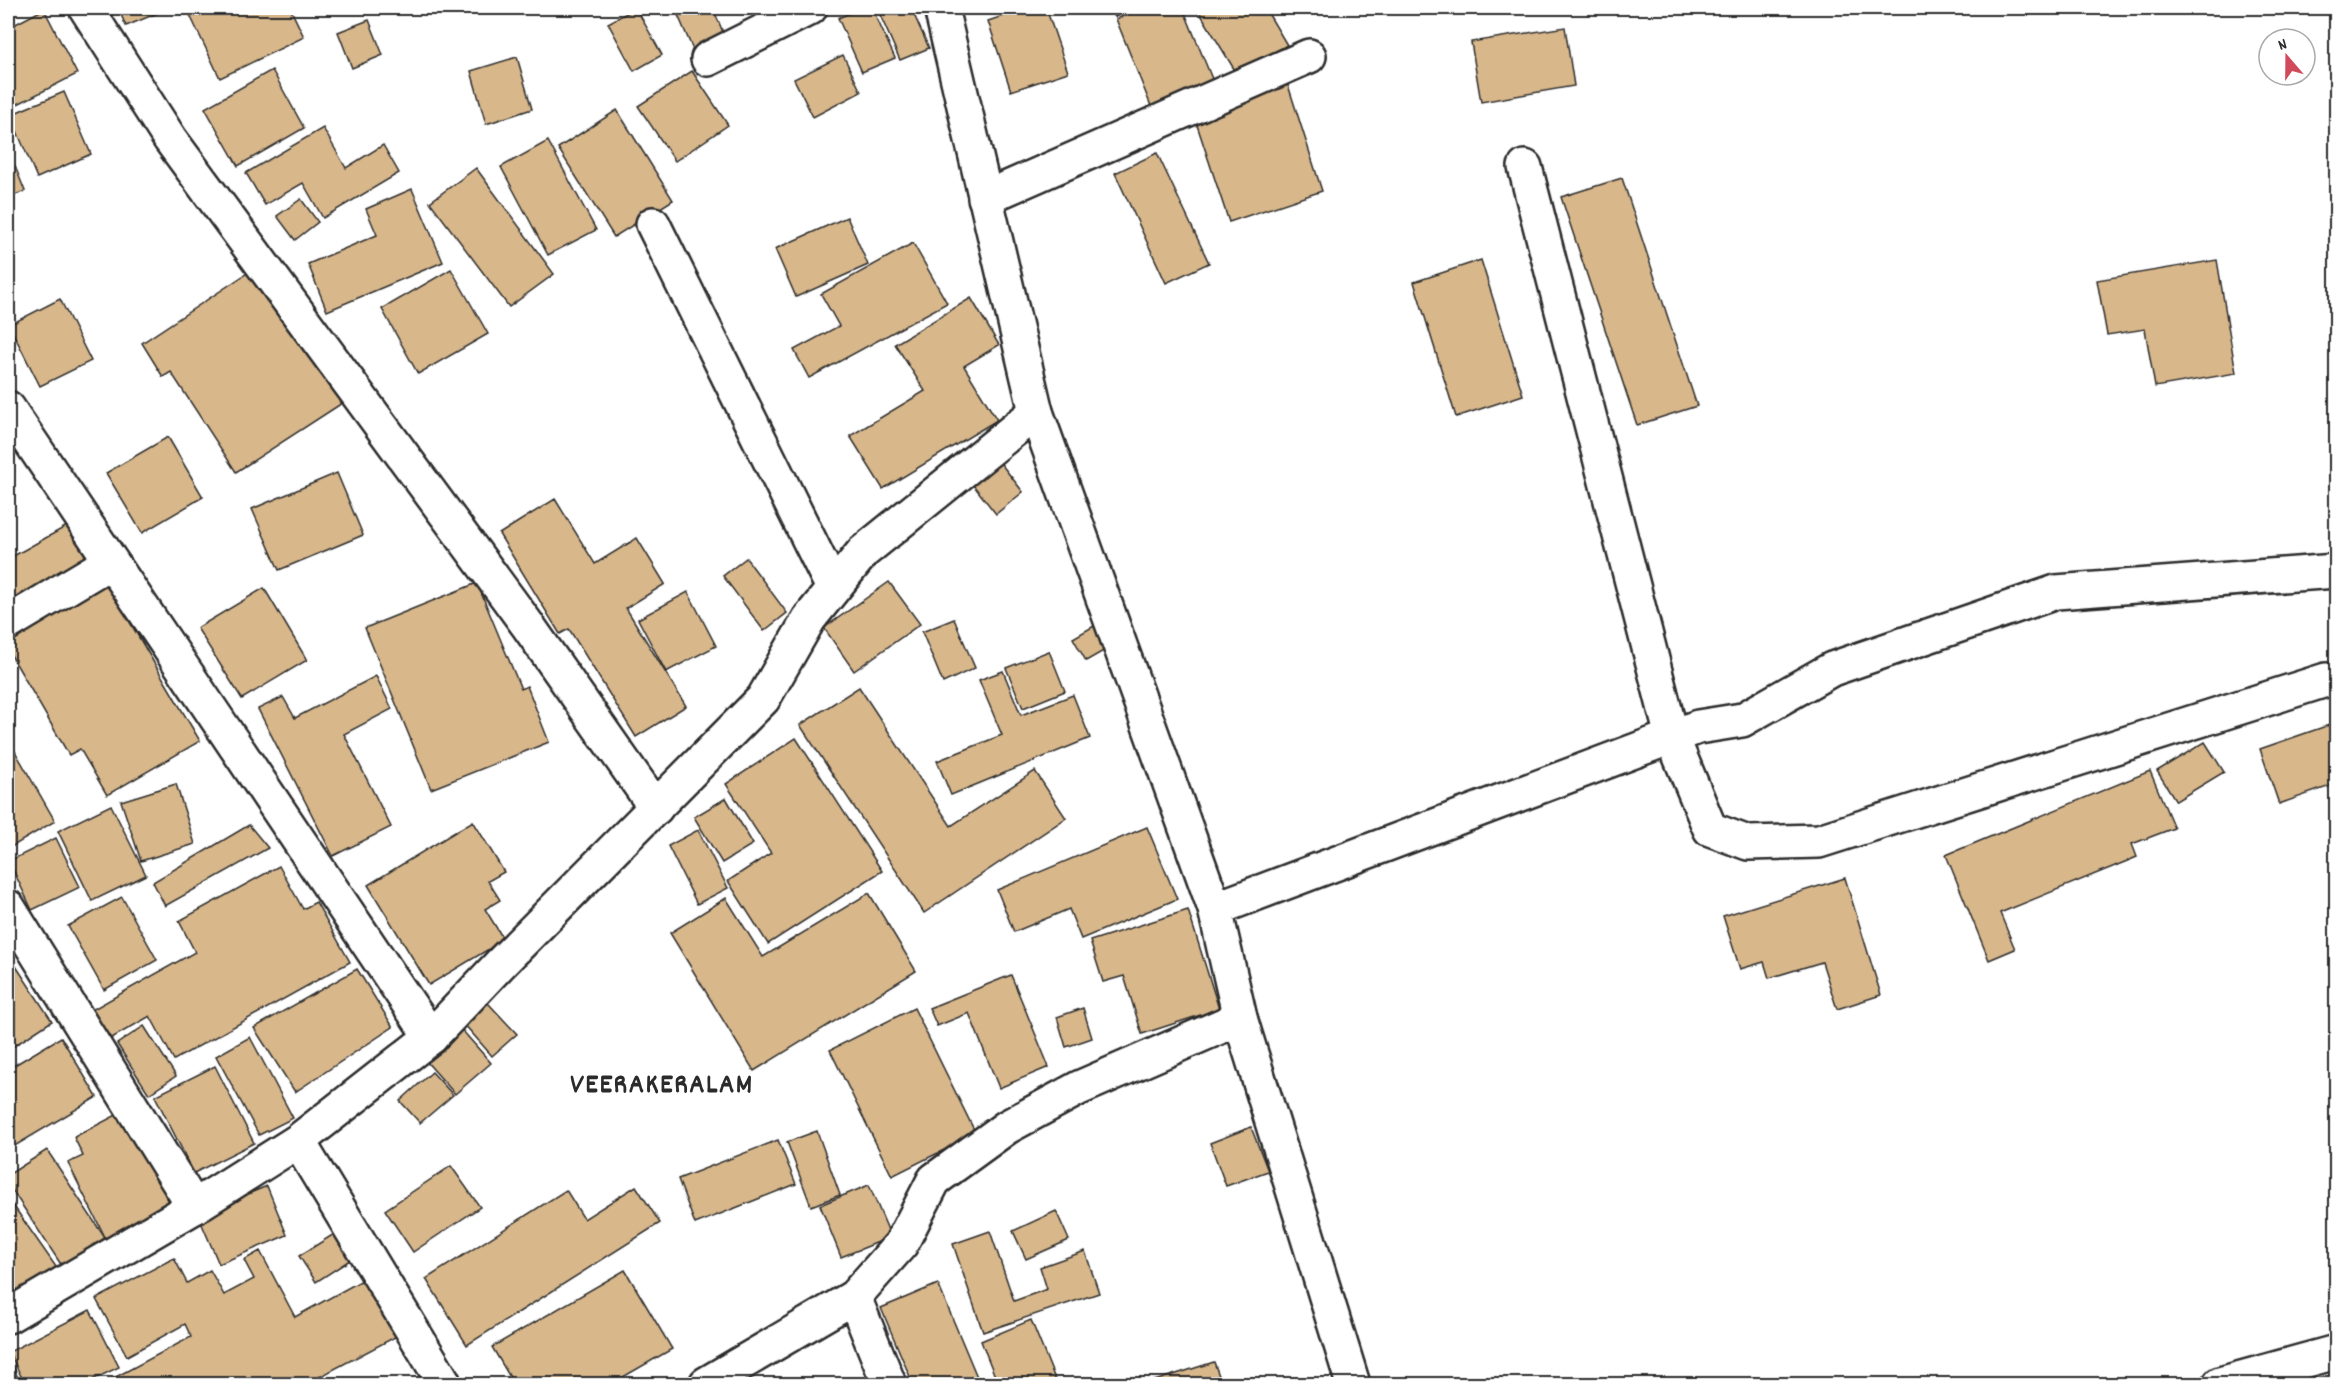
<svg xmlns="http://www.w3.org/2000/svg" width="2344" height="1392" font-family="Dekko,sans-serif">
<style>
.building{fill:#d8b78b;stroke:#2b2b2b;stroke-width:1.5}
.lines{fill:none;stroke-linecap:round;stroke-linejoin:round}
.street-casing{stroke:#2b2b2b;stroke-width:38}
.primary-casing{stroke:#2b2b2b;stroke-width:38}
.street{stroke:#fff;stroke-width:33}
.primary{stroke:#fff;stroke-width:33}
.labels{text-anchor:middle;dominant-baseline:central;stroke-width:4.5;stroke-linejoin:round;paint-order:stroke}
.district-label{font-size:28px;font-weight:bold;letter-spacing:1.5px;fill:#2b2b2b;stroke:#fff}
</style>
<rect width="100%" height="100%" fill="#fff"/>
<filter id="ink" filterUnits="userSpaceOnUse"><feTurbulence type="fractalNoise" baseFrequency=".0167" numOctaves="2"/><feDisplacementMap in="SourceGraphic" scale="12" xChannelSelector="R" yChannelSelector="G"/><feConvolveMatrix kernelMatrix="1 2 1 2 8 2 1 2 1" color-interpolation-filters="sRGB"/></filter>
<g filter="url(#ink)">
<g class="building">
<path d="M 118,8 L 170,8 L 126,26 Z"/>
<path d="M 195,8 L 290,8 L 304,37 L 220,78 L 188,11 Z"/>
<path d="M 636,8 L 662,55 L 634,71 L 608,23 Z"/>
<path d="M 675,8 L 713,8 L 725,37 L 693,50 Z"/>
<path d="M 862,8 L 872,8 L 895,58 L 862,72 L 838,18 Z"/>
<path d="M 877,8 L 911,8 L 929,48 L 900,60 Z"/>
<path d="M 1027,8 L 1046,8 L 1068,72 L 1011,91 L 988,21 Z"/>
<path d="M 1110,8 L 1134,8 L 1115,17 Z"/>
<path d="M 1145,8 L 1183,8 L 1217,91 L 1155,116 L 1116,19 Z"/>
<path d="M 1197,8 L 1265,8 L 1287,45 L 1237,74 Z"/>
<path d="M 44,9 L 77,74 L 8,109 L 8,28 Z"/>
<path d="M 369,20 L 383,55 L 352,68 L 338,32 Z"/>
<path d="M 1565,27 L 1574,86 L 1481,102 L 1471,42 Z"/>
<path d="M 843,55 L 861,92 L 813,117 L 794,79 Z"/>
<path d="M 517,57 L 532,109 L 486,124 L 471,71 Z"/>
<path d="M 272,70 L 304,128 L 238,166 L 205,108 Z"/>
<path d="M 692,71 L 728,125 L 675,161 L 638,106 Z"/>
<path d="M 1288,85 L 1322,191 L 1229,222 L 1194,116 Z"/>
<path d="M 64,92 L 91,154 L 37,178 L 10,115 Z"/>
<path d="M 617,110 L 673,200 L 614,237 L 558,148 Z"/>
<path d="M 323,128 L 346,168 L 383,145 L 399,173 L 323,218 L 303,183 L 265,205 L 246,173 Z"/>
<path d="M 548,141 L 596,230 L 548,255 L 501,167 Z"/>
<path d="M 8,149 L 25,191 L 8,198 Z"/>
<path d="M 1157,153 L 1209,263 L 1166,283 L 1115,173 Z"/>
<path d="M 476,168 L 554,274 L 509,307 L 430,202 Z"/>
<path d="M 1622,178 L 1697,406 L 1637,425 L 1561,197 Z"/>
<path d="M 412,189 L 443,262 L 327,311 L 308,264 L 377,235 L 366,209 Z"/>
<path d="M 301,199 L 318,222 L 295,240 L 277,216 Z"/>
<path d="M 847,217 L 868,265 L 796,297 L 775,249 Z"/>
<path d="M 913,243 L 947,303 L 809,378 L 794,350 L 839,326 L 821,294 Z"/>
<path d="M 1481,260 L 1523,395 L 1456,417 L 1414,282 Z"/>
<path d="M 2217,260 L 2236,373 L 2155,387 L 2145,329 L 2107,335 L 2097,280 Z"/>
<path d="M 258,266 L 347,400 L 236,472 L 171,372 L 163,377 L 142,343 Z"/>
<path d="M 451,269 L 488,334 L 418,374 L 382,309 Z"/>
<path d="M 971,298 L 999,345 L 964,366 L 997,420 L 883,489 L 850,436 L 925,391 L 895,344 Z"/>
<path d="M 60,299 L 91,361 L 40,386 L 9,325 Z"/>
<path d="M 168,437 L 203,497 L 142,533 L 106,473 Z"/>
<path d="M 998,460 L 1023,492 L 996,514 L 970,481 Z"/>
<path d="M 337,473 L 363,535 L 279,570 L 252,509 Z"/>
<path d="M 555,499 L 595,564 L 637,538 L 665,584 L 626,608 L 686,706 L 636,737 L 569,629 L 560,634 L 499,534 Z"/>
<path d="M 67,526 L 95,563 L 8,610 L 8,559 Z"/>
<path d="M 746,558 L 787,613 L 764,631 L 723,576 Z"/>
<path d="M 104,578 L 200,741 L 107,795 L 80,749 L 69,755 L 8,650 L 8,633 Z"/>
<path d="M 889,582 L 920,624 L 854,671 L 824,628 Z"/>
<path d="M 477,583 L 521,689 L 527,686 L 549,742 L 431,789 L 365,628 Z"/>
<path d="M 264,588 L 307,660 L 242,699 L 197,628 Z"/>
<path d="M 688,592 L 716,646 L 666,672 L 638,619 Z"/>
<path d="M 954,619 L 975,668 L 943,683 L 922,632 Z"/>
<path d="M 1101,622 L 1114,645 L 1086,661 L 1073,638 Z"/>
<path d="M 1049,651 L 1065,691 L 1023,708 L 1006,668 Z"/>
<path d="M 1003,671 L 1021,715 L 1073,695 L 1090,738 L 951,795 L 937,761 L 1002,735 L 979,680 Z"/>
<path d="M 376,676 L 392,709 L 344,734 L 391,827 L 333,856 L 258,709 L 283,697 L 295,718 Z"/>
<path d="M 859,687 L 951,826 L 1035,771 L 1066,818 L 924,913 L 800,725 Z"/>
<path d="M 2335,723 L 2336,784 L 2279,804 L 2260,749 Z"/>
<path d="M 796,738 L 882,871 L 768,944 L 728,881 L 771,853 L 726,784 Z"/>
<path d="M 8,739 L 55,821 L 8,849 Z"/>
<path d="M 2205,742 L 2224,772 L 2176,801 L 2157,771 Z"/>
<path d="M 2150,771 L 2174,828 L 2132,844 L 2137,857 L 2000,913 L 2015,949 L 1989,960 L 1946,855 Z"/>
<path d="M 176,784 L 195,844 L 141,861 L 121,801 Z"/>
<path d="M 726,798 L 753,844 L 722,863 L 694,817 Z"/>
<path d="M 111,805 L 146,875 L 92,901 L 58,831 Z"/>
<path d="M 473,821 L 504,872 L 488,881 L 500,900 L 485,909 L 504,940 L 429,985 L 368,885 Z"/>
<path d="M 249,825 L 268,848 L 165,906 L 153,882 Z"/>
<path d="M 1147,827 L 1177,899 L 1081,939 L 1069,909 L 1014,932 L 997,890 Z"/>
<path d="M 698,830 L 728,888 L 697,904 L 668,846 Z"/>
<path d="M 56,838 L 80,887 L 32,910 L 9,861 Z"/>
<path d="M 279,866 L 303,909 L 316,902 L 350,962 L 174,1060 L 150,1016 L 105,1042 L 88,1012 L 195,952 L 179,921 Z"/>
<path d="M 1845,878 L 1881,995 L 1837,1009 L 1822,962 L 1769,978 L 1764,962 L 1740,969 L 1723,916 Z"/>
<path d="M 869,893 L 916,971 L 754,1071 L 670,933 L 726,898 L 763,957 Z"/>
<path d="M 122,897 L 157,960 L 104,990 L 68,926 Z"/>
<path d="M 1188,910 L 1219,1009 L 1142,1034 L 1124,976 L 1103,982 L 1090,941 Z"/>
<path d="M 8,954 L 52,1021 L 8,1050 Z"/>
<path d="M 357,969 L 393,1027 L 295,1092 L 254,1028 Z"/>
<path d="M 1011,975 L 1049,1067 L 999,1088 L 969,1013 L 937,1026 L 929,1008 Z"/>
<path d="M 488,1003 L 517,1034 L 492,1056 L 464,1024 Z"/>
<path d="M 914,1008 L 976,1134 L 892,1176 L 830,1050 Z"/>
<path d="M 1083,1008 L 1092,1038 L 1066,1047 L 1057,1017 Z"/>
<path d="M 144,1026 L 176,1076 L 149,1094 L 117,1044 Z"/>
<path d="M 461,1029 L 491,1063 L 455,1094 L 425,1060 Z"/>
<path d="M 61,1037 L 97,1097 L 8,1150 L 8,1069 Z"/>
<path d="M 250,1037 L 293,1118 L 259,1135 L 216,1056 Z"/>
<path d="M 215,1066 L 254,1143 L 194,1173 L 155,1096 Z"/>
<path d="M 432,1072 L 453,1095 L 420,1123 L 400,1101 Z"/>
<path d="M 126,1110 L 175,1208 L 108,1243 L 68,1163 L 83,1156 L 74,1137 Z"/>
<path d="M 1251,1127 L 1268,1171 L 1226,1186 L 1210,1143 Z"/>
<path d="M 817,1131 L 840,1195 L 811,1206 L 787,1142 Z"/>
<path d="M 778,1140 L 796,1184 L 695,1224 L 678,1179 Z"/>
<path d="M 47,1150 L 105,1238 L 62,1266 L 8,1184 L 8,1175 Z"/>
<path d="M 451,1166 L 480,1207 L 413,1252 L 385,1210 Z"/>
<path d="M 869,1185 L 891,1237 L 841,1257 L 820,1205 Z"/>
<path d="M 267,1186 L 287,1235 L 219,1264 L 198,1215 Z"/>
<path d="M 636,1186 L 660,1223 L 467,1345 L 426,1279 L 566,1190 L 584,1219 Z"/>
<path d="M 8,1198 L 61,1274 L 19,1304 L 8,1288 Z"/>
<path d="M 1056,1211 L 1069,1240 L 1026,1259 L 1013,1231 Z"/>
<path d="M 990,1231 L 1014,1301 L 1047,1289 L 1040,1267 L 1085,1251 L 1099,1293 L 983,1332 L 953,1244 Z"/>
<path d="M 334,1234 L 350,1260 L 316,1282 L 299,1256 Z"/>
<path d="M 260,1251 L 295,1317 L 366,1278 L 397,1336 L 306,1384 L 113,1384 L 110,1380 L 191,1337 L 185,1324 L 127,1356 L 96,1299 L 174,1258 L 187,1283 L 210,1270 L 224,1295 L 254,1279 L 244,1260 Z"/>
<path d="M 625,1270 L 672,1349 L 611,1384 L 514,1384 L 492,1347 Z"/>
<path d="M 938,1284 L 980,1384 L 913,1384 L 881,1308 Z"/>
<path d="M 90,1310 L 119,1367 L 84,1384 L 25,1384 L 9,1352 Z"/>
<path d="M 1031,1320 L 1057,1384 L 998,1384 L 981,1341 Z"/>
<path d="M 1214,1362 L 1222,1384 L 1145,1384 Z"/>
<path d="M 13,1365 L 20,1384 L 8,1384 L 8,1367 Z"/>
</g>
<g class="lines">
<defs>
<g id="street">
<path d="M 86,8 L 170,139 L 529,627 L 656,808"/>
<path d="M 941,8 L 1036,412 L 1215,909 L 1240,1018 L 1353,1384"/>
<path d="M 708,59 L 810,8"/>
<path d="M 1525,167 L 1672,737 L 1710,829 L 1748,843 L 1819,841 L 2326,680"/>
<path d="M 985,198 L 1309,56"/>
<path d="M 653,224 L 833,588"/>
<path d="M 8,408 L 431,1037"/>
<path d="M 8,623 L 110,562"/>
<path d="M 8,907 L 194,1207 L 298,1141 L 431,1037 L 502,962 L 763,699 L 809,619 L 863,552 L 1036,412"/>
<path d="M 1215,909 L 1698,727 L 1742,720 L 1832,669 L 2056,592 L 2336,571"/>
<path d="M 298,1141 L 443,1381"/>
<path d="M 854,1297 L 889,1384"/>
<path d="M 8,1316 L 194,1207"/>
<path d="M 706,1384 L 854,1297 L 901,1244 L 934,1180 L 1007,1127 L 1079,1088 L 1240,1018"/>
</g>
<path id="primary" d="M 2220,1384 L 2336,1352"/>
</defs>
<use href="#street" class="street-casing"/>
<use href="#primary" class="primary-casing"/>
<use href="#street" class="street"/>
<use href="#primary" class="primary"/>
</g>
</g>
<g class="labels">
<g class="district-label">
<text x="662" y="1087">VEERAKERALAM</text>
</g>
</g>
<rect width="2344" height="1392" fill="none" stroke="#fff" stroke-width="30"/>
<rect x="15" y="15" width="2314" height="1362" fill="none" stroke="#2b2b2b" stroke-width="2" filter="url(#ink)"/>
<g transform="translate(2287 57) rotate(340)"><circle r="28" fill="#ffffff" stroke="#aaaaaa" stroke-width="1.5"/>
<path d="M0-4.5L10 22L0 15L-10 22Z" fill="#d1495b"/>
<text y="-9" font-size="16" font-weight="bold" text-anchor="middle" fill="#2b2b2b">N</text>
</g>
</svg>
